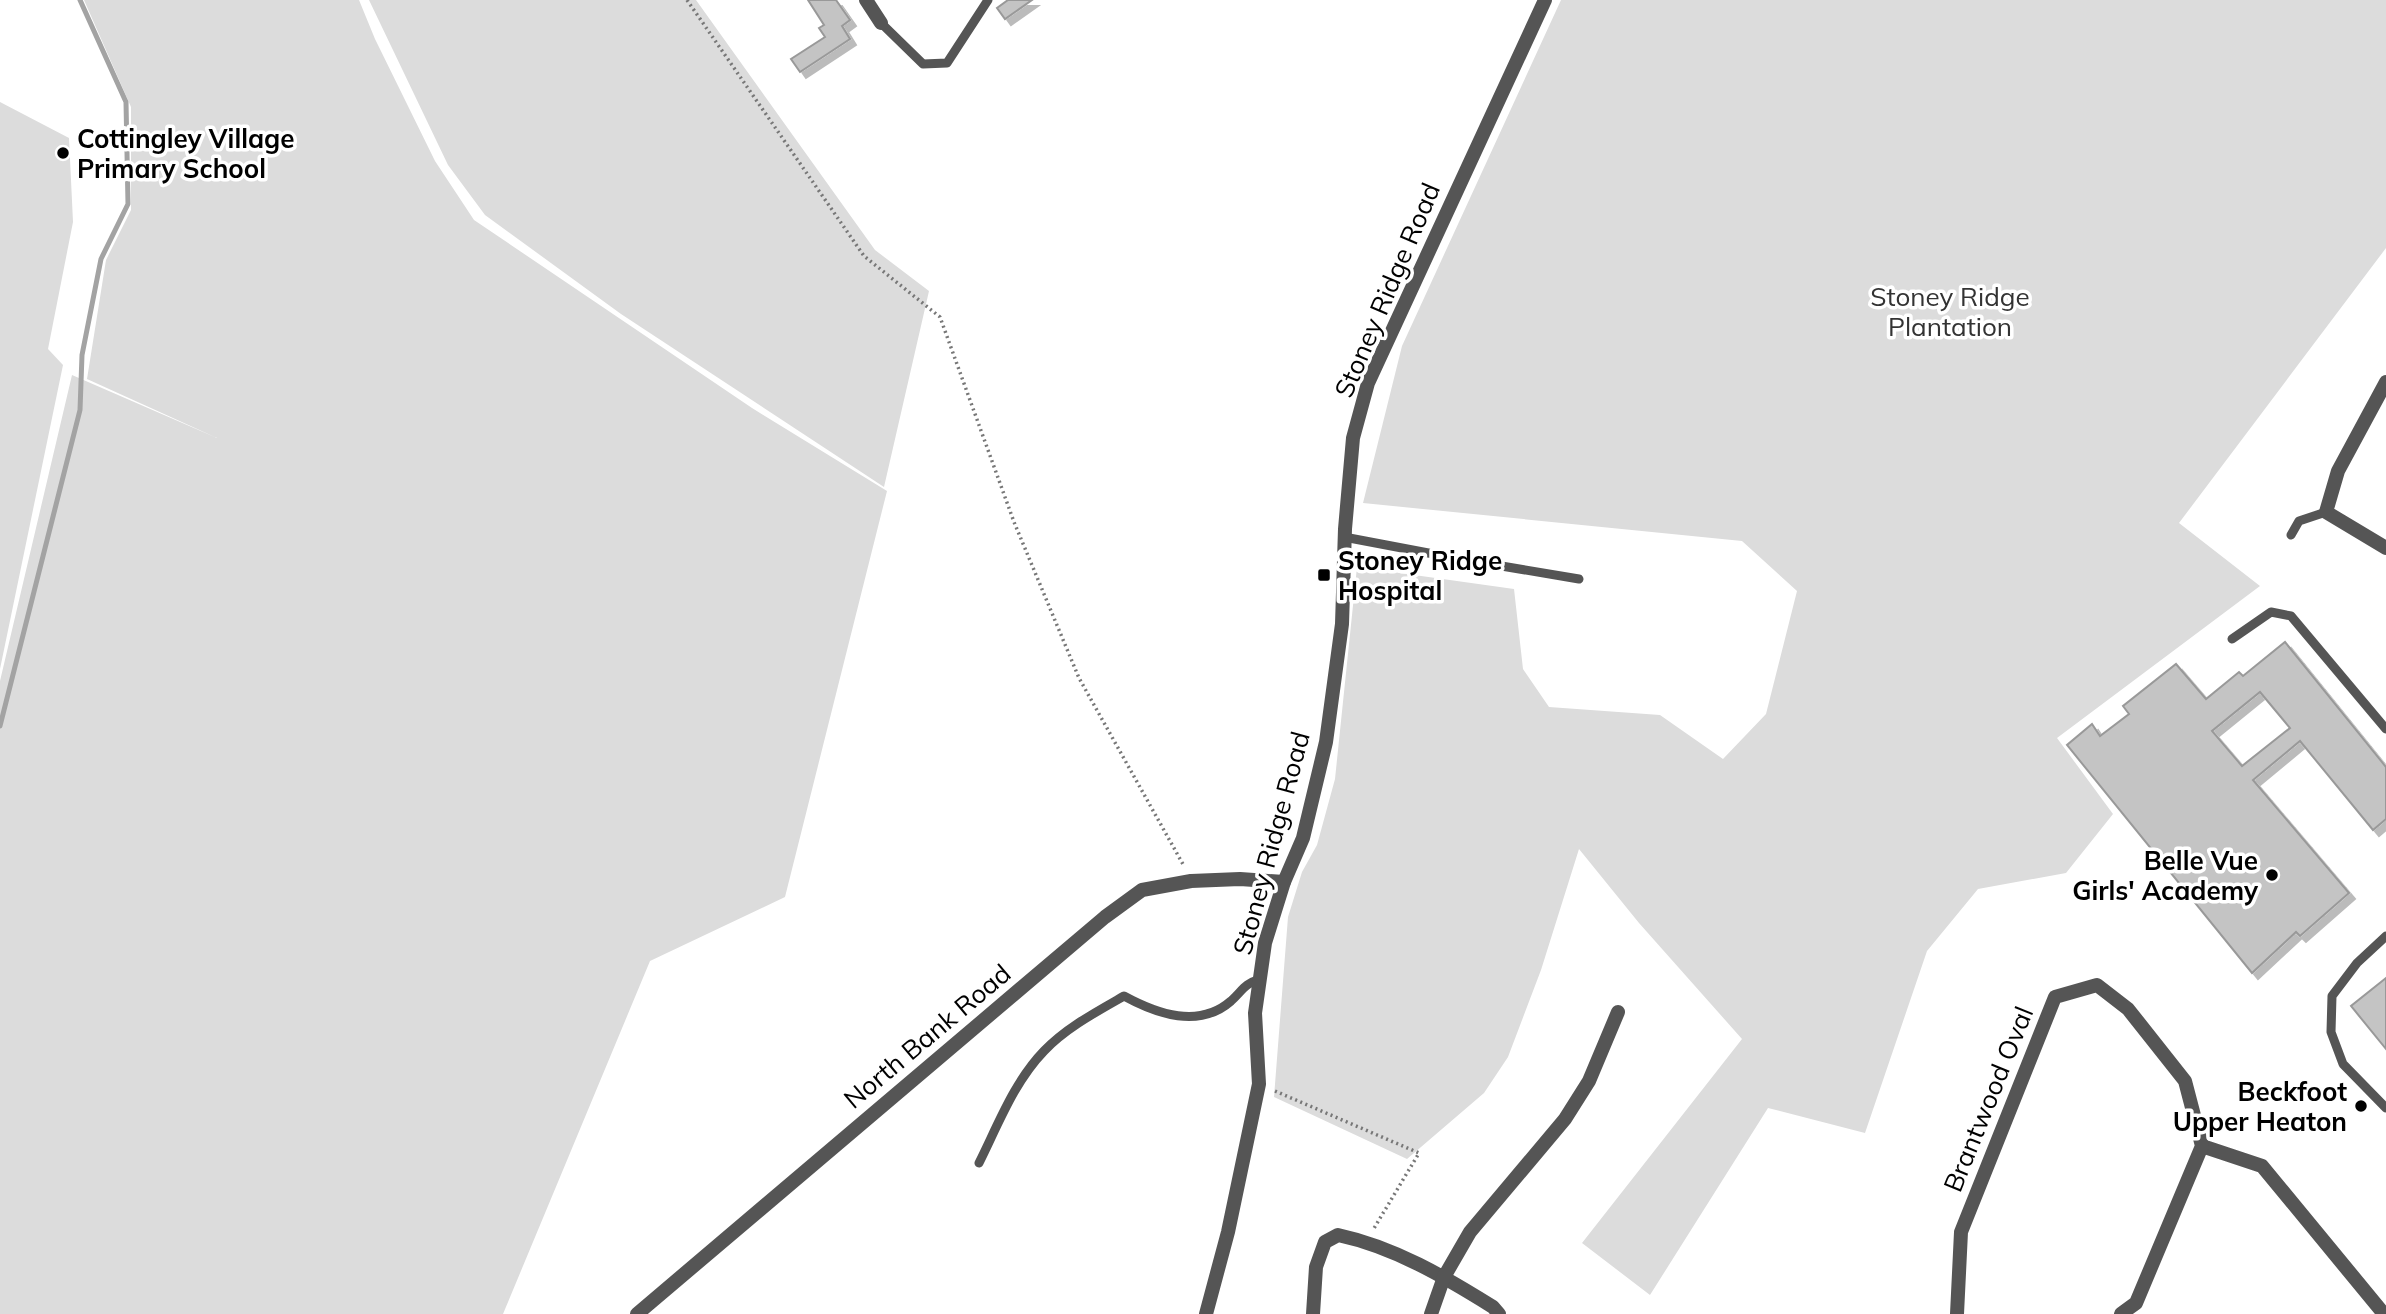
<svg xmlns="http://www.w3.org/2000/svg" width="2386" height="1314" font-family="Mulish,sans-serif">
<style>
.green{fill:#dcdcdc}
.lines{fill:none;stroke-linecap:round;stroke-linejoin:round}
.stream{stroke:#a3a3a3;stroke-width:5}
.building{fill:#c4c4c4;stroke:#999;stroke-width:2;fill-rule:evenodd;filter:url(#shadow)}
.path{stroke:#777;stroke-width:3.5;stroke-dasharray:2 3.5;stroke-linecap:butt}
.service{stroke:#555;stroke-width:9}
.minor{stroke:#555;stroke-width:14}
.tertiary{stroke:#555;stroke-width:14}
.poi-dot{fill:#000;stroke:#fff;stroke-width:2.5}
.labels{text-anchor:middle;dominant-baseline:central;stroke-width:7;stroke-linejoin:round;paint-order:stroke}
.poi-label{font-size:26px;font-weight:bold;fill:#000;stroke:#fff;text-anchor:start}
.street-label{font-size:26px;fill:#000;stroke:#fff}
.park-label{font-size:26px;fill:#333;stroke:#fff}
</style>
<defs>
<filter id="shadow"><feDropShadow dx="6" dy="6" stdDeviation="0" flood-color="#0004"/></filter>
</defs>
<rect width="100%" height="100%" fill="#fff"/>
<g class="green">
<path d="M 84,0 L 359,0 L 375,39 L 435,161 L 474,220 L 752,408 L 887,491 L 785,897 L 650,961 L 503,1314 L 0,1314 L 0,681 L 72,375 L 217,438 L 87,379 L 106,260 L 131,210 L 131,107 Z"/>
<path d="M 369,0 L 696,0 L 875,250 L 929,291 L 884,487 L 621,314 L 485,215 L 448,165 Z"/>
<path d="M 1561,0 L 2386,0 L 2386,248 L 2179,523 L 2260,586 L 2057,738 L 2113,814 L 2066,873 L 1978,889 L 1927,951 L 1865,1133 L 1768,1108 L 1650,1295 L 1582,1243 L 1742,1039 L 1639,923 L 1579,849 L 1541,970 L 1508,1057 L 1484,1093 L 1407,1159 L 1274,1097 L 1288,917 L 1302,872 L 1317,845 L 1335,779 L 1357,567 L 1514,589 L 1523,669 L 1549,707 L 1660,715 L 1723,759 L 1766,714 L 1797,591 L 1742,541 L 1363,503 L 1402,346 Z"/>
<path d="M 0,102 L 69,138 L 73,222 L 48,349 L 63,365 L 0,669 Z"/>
</g>
<g class="lines">
<path class="stream" d="M 0,726 L 80,410 L 82,355 L 101,259 L 128,204 L 126,102 L 80,0"/>
</g>
<g class="building">
<path d="M 808,0 L 836,0 L 850,20 L 842,26 L 850,39 L 800,72 L 791,59 L 825,37 L 819,28 L 824,25 Z"/>
<path d="M 1008,0 L 1032,0 L 1005,19 L 997,8 Z"/>
<path d="M 2285,642 L 2386,767 L 2386,819 L 2373,830 L 2300,741 L 2253,780 L 2349,893 L 2300,936 L 2296,932 L 2252,973 L 2067,745 L 2092,724 L 2100,736 L 2129,714 L 2123,706 L 2176,664 L 2206,699 L 2239,672 L 2243,676 ZM 2260,692 L 2290,728 L 2242,766 L 2212,731 Z"/>
<path d="M 2386,978 L 2386,1049 L 2351,1006 Z"/>
</g>
<g class="lines">
<g class="path">
<path d="M 687,0 L 864,256 L 940,317 L 1014,522 L 1079,678 L 1184,866"/>
<path d="M 1275,1091 L 1419,1153 L 1373,1230"/>
</g>
<g class="service">
<path d="M 881,23 L 923,64 L 947,63 L 988,0"/>
<path d="M 2291,535 L 2299,521 L 2326,512"/>
<path d="M 1344,537 L 1460,559 L 1579,579"/>
<path d="M 2232,639 L 2271,612 L 2291,616 L 2386,729"/>
<path d="M 2386,936 L 2357,963 L 2332,996 L 2331,1032 L 2343,1064 L 2386,1108"/>
<path d="M 979,1163 C 998,1125 1014,1082 1044,1051 C 1066,1028 1096,1012 1124,996 C 1157,1014 1199,1029 1231,1001 C 1243,990 1244,984 1260,979"/>
</g>
<g class="minor">
<path d="M 866,0 L 881,23"/>
<path d="M 2386,382 L 2338,471 L 2326,512 L 2386,548"/>
<path d="M 2202,1146 L 2262,1166 L 2384,1314"/>
<path d="M 1313,1314 L 1316,1267 L 1325,1242 L 1338,1235 C 1394,1247 1445,1277 1493,1307 L 1499,1314"/>
<path d="M 1431,1314 L 1444,1277 L 1470,1232 L 1565,1119 L 1589,1081 L 1618,1012"/>
<path d="M 1957,1314 L 1961,1232 L 2055,997 L 2097,985 L 2128,1009 L 2185,1081 L 2202,1146 L 2136,1303 L 2121,1314"/>
</g>
<g class="tertiary">
<path d="M 637,1314 L 1105,917 L 1142,890 L 1191,881 L 1240,879 L 1284,882"/>
<path d="M 1206,1314 L 1228,1232 L 1259,1084 L 1255,1013 L 1265,943 L 1284,882 L 1303,838 L 1326,742 L 1342,624 L 1345,529 L 1353,438 L 1368,383 L 1545,0"/>
</g>
</g>
<g class="poi-dot">
<circle cx="63" cy="153" r="7"/>
<rect x="1317" y="568" width="14" height="14" rx="3.5"/>
<circle cx="2272" cy="875" r="7"/>
<circle cx="2361" cy="1106" r="7"/>
</g>
<g class="labels">
<g class="poi-label">
<text x="77" y="138">Cottingley Village<tspan x="77" dy="30">Primary School</tspan></text>
<text x="1338" y="560">Stoney Ridge<tspan x="1338" dy="30">Hospital</tspan></text>
<text x="2258" y="860" text-anchor="end">Belle Vue<tspan x="2258" dy="30">Girls' Academy</tspan></text>
<text x="2347" y="1091" text-anchor="end">Beckfoot<tspan x="2347" dy="30">Upper Heaton</tspan></text>
</g>
<g class="street-label">
<text transform="translate(1387 290) rotate(-67)">Stoney Ridge Road</text>
<text transform="translate(1271 843) rotate(-75)">Stoney Ridge Road</text>
<text transform="translate(927 1036) rotate(-40)">North Bank Road</text>
<text transform="translate(1988 1099) rotate(-68)">Brantwood Oval</text>
</g>
<g class="park-label">
<text x="1950" y="296">Stoney Ridge<tspan x="1950" dy="30">Plantation</tspan></text>
</g>
</g>
</svg>
